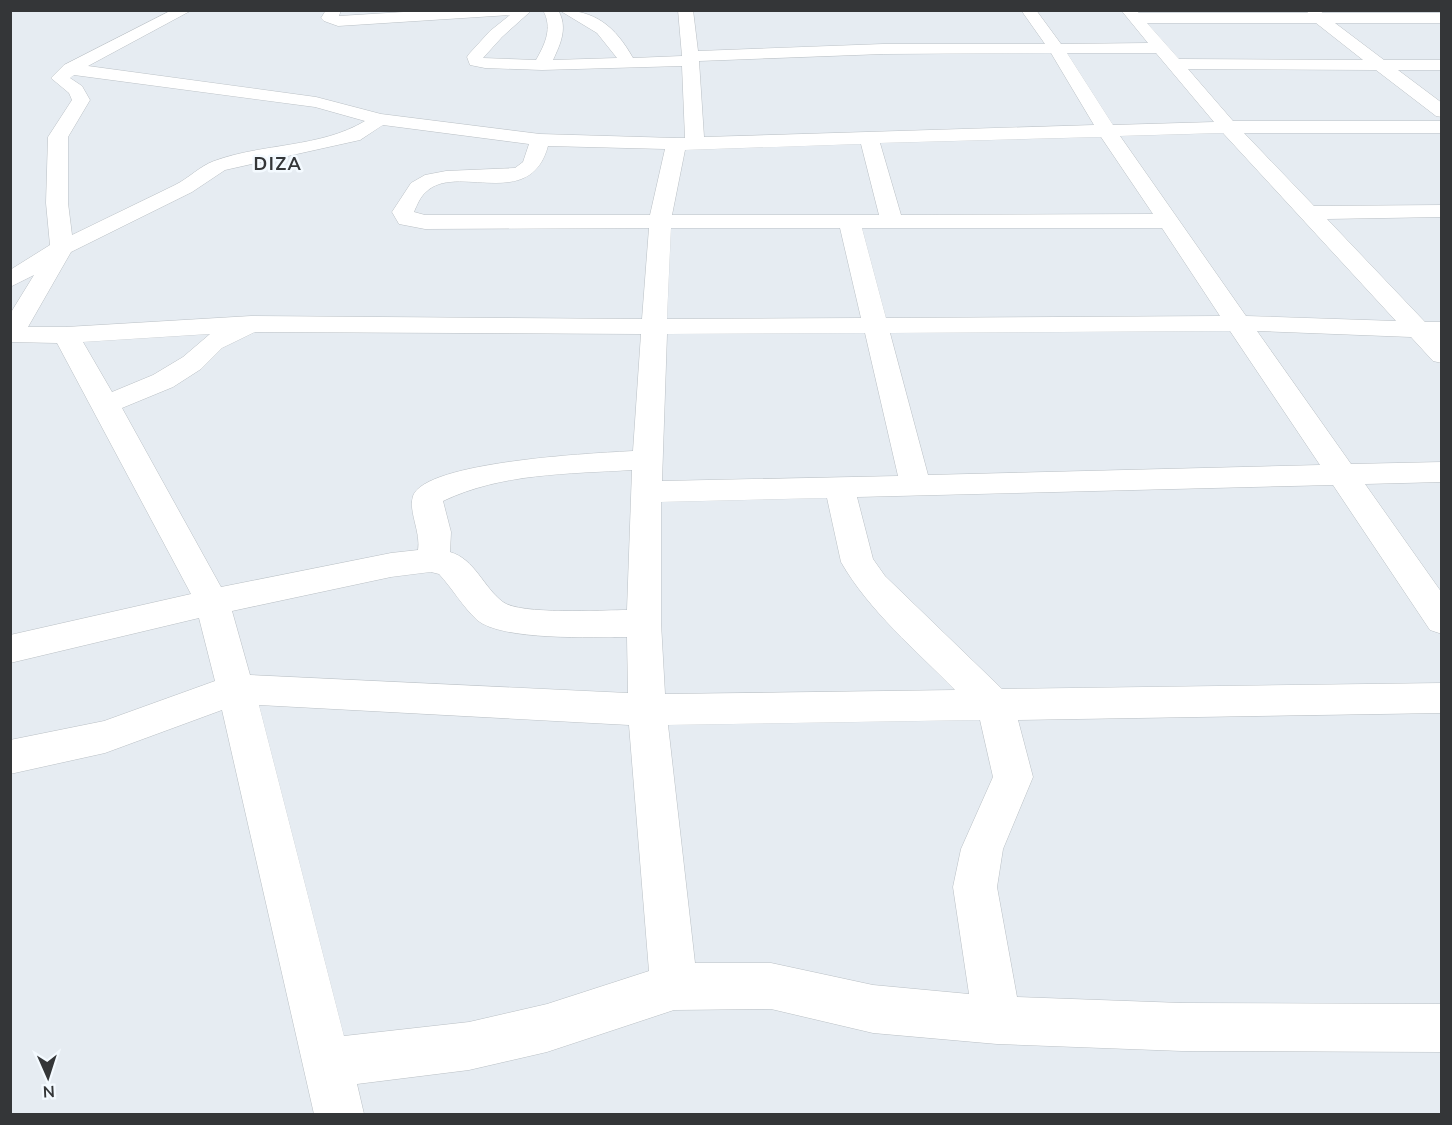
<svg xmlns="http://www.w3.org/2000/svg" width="1452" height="1125" font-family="'Nunito Sans',sans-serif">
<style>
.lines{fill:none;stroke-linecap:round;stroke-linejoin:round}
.minor-casing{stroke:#bac0c5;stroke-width:1}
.minor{fill:#fff;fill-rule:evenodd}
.labels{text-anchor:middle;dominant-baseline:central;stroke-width:5;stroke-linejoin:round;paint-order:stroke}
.far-district-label{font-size:18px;font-weight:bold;letter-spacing:1.5px;fill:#343638;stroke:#f4faff}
</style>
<rect width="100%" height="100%" fill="#e6ecf2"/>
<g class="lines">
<defs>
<path id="minor" d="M 172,10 L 192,10 L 88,66 L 316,97 L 381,114 L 540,134 L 676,138 L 685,138 L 682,66 L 542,70 L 485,68 L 470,65 L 467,57 L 469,54 L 490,31 L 510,15 L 338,26 L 324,21 L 321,18 L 326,10 L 341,10 L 339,16 L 436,10 L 532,10 L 502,37 L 483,58 L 536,60 C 545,44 553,28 543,10 L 558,10 C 568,27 561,43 553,60 L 617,58 L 597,33 L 559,10 C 595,10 615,26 633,58 L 682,56 L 678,10 L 693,10 L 698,51 L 883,44 L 1045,44 L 1021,10 L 1036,10 L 1061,44 L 1148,43 L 1121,10 L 1136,10 L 1139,13 L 1307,13 L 1310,10 L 1318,10 L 1323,13 L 1442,13 L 1442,23 L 1335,23 L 1384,60 L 1442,60 L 1442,70 L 1398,70 L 1442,103 L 1442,117 L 1436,116 L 1376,70 L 1188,69 L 1233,121 L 1442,121 L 1442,133 L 1244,133 L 1314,206 L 1442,205 L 1442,217 L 1327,219 L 1425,322 L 1442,322 L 1442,363 L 1433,361 L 1411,337 L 1257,331 L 1351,464 L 1442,462 L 1442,482 L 1365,484 L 1442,593 L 1442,634 L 1430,630 L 1333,485 L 857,497 L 873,559 L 885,576 L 1002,689 L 1442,683 L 1442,713 L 1018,720 L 1033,777 L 1003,849 L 997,887 L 1017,997 L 1182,1003 L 1442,1004 L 1442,1052 L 1182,1051 L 997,1044 L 873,1033 L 771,1009 L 674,1010 L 547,1052 L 469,1070 L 357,1084 L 364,1114 L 314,1114 L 222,710 L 105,753 L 10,774 L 10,740 L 104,721 L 215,681 L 199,618 L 10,663 L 10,635 L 191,594 L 57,343 L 10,342 L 10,314 L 34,275 L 10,287 L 10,270 L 50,245 L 46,203 L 48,137 L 72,100 L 69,93 L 51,78 L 64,65 ZM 1147,23 L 1316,23 L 1363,60 L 1179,59 ZM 1051,53 L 1094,125 L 704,137 L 699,61 L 883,54 ZM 1067,53 L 1156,53 L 1214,122 L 1113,125 ZM 74,75 L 315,107 L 365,121 C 320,148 263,143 214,161 C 200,166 189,178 175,185 C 141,202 106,218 72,235 L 68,203 L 68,137 L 90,100 L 82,86 L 70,78 ZM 383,125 L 529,144 L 523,162 L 515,168 L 446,171 L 425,175 L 411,183 L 392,212 L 399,224 L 425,229 L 649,228 L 642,319 L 251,316 L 66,327 L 28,327 L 71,252 L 192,192 L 225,170 L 360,140 ZM 1223,133 L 1396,321 L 1246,316 L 1120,136 ZM 1101,137 L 1153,214 L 901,215 L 880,143 ZM 861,144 L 879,215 L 672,215 L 685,150 ZM 548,146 L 665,149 L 650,215 L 425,215 L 414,212 C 417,205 420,197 426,192 C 456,162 530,213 548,146 ZM 671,228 L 840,228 L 861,318 L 667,319 ZM 862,228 L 1162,228 L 1220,316 L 886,318 ZM 1230,331 L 1320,465 L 928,475 L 890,333 ZM 255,332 L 641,334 L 633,451 C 598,453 425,461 413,496 C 408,511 421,532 418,550 L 391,553 L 221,587 L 122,408 L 173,387 L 201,369 L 222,348 ZM 865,333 L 898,476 L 662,481 L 667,334 ZM 210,334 L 183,357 L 153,375 L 112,392 L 83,342 ZM 632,470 L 627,610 C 603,610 520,615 503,602 C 483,587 475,559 450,552 L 451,532 L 443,501 C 502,473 568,474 632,470 ZM 827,498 L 841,562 C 869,611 916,650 955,690 L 665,694 L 661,623 L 661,502 ZM 431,572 L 439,574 C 452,588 463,607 477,620 C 502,641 594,637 627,637 L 628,693 L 250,675 L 232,611 L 391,577 ZM 259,705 L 629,725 L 649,971 L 547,1004 L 469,1022 L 344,1036 ZM 980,720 L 993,777 L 961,849 L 953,887 L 969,994 L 873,985 L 771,963 L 695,963 L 668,725 Z"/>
</defs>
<use href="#minor" class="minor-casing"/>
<use href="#minor" class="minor"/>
</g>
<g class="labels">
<g class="far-district-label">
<text x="278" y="164">DIZA</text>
</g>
</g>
<rect width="1452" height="1125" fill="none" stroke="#343638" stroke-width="24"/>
<g transform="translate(48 1077) rotate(177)" stroke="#f4faff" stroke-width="4.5" paint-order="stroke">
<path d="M0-4.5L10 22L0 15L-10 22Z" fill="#343638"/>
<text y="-9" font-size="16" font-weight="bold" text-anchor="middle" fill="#343638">N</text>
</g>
</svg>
